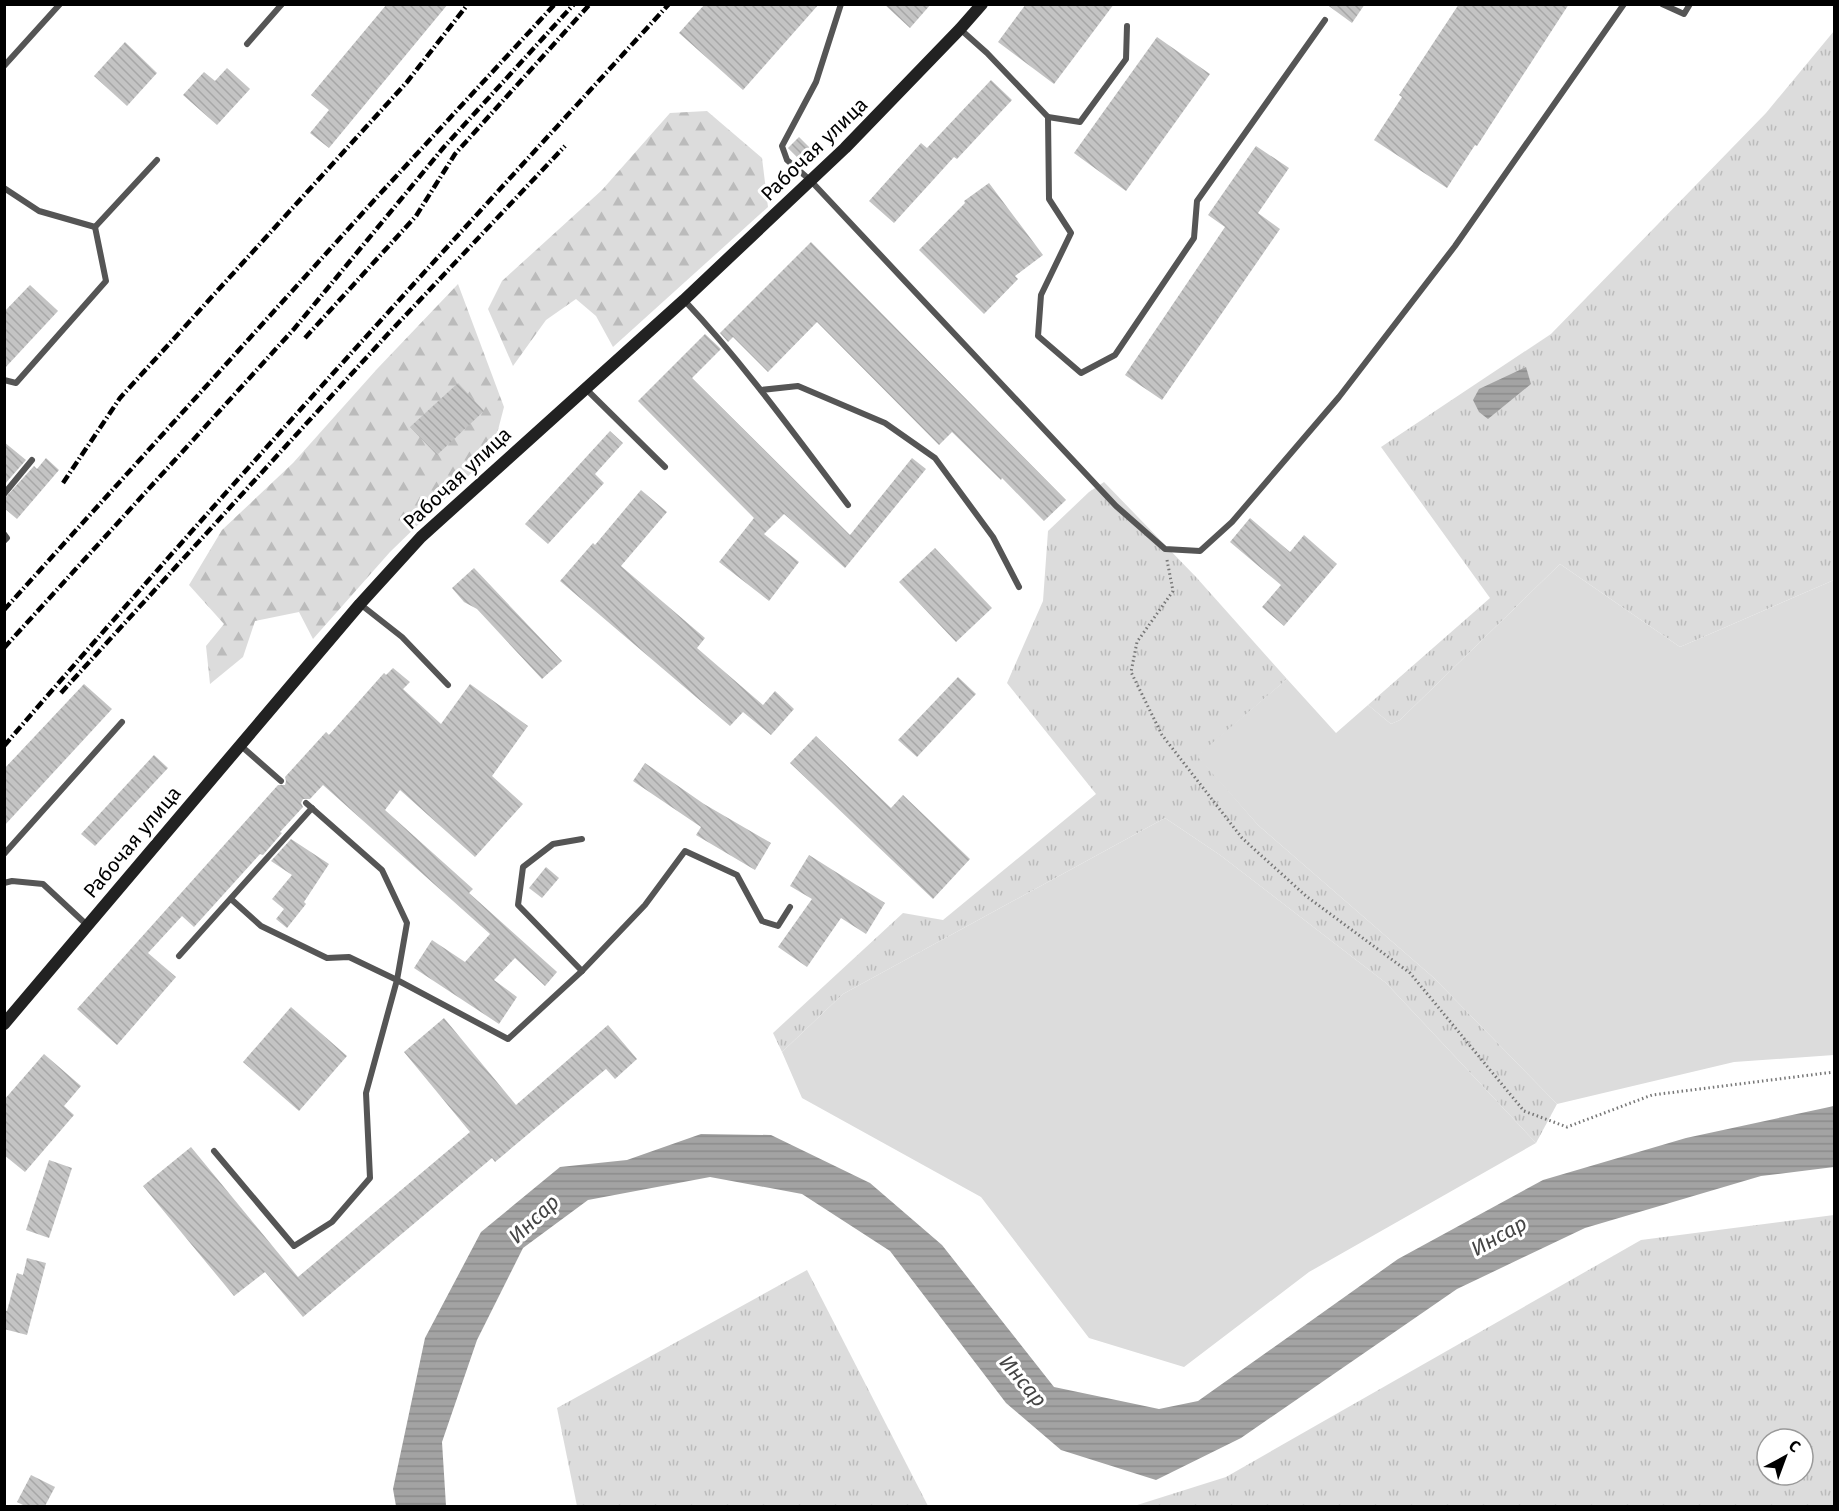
<svg xmlns="http://www.w3.org/2000/svg" width="1839" height="1511" font-family="'Fira Sans',sans-serif">
<style>
.grass{fill:url(#grass-tufts);fill-rule:evenodd}
.forest{fill:url(#forest-firs)}
.garden{fill:#dcdcdc}
.water{fill:url(#water-rules)}
.building{fill:url(#building-back-hatch)}
.lines{fill:none;stroke-linecap:round;stroke-linejoin:round}
.path{stroke:#777;stroke-width:3;stroke-dasharray:1.5 3;stroke-linecap:butt}
.lane{stroke:#555;stroke-width:6}
.secondary{stroke:#222;stroke-width:12}
.rail{stroke:#000;stroke-width:4.5;stroke-dasharray:9 3 1.5 3;stroke-linecap:butt}
.labels{text-anchor:middle;dominant-baseline:central;stroke-width:6;stroke-linejoin:round;paint-order:stroke}
.street-label{font-size:20px;fill:#000;stroke:#fff}
.water-label{font-size:21px;font-style:italic;fill:#444;stroke:#fff}
</style>
<defs>
<pattern id="grass-tufts" width="24" height="20" patternUnits="userSpaceOnUse" patternTransform="scale(1.5)"><rect width="24" height="20" fill="#dcdcdc"/><path d="M3 7l-1-3M5 7V3M7 7l1-3M15 17l-1-3M17 17v-4M19 17l1-3" fill="none" stroke="#bbb"/></pattern>
<pattern id="forest-firs" width="22" height="20" patternUnits="userSpaceOnUse" patternTransform="scale(1.5)"><rect width="22" height="20" fill="#dcdcdc"/><path d="M5 1l3.5 6h-7zM16 11l3.5 6h-7z" fill="#bbb"/></pattern>
<pattern id="water-rules" width="6" height="5" patternUnits="userSpaceOnUse" patternTransform="scale(1.5)"><rect width="6" height="5" fill="#a3a3a3"/><path d="M0 2.5h6" fill="none" stroke="#8b8b8b"/></pattern>
<pattern id="building-back-hatch" width="6" height="6" patternUnits="userSpaceOnUse" patternTransform="scale(1.5)"><rect width="6" height="6" fill="#c4c4c4"/><path d="M-1 5l2 2M0 0l6 6M5-1l2 2" fill="none" stroke="#a7a7a7"/></pattern>
</defs>
<rect width="100%" height="100%" fill="#fff"/>
<g class="grass">
<path d="M 1834,31 L 1834,580 L 1680,647 L 1560,564 L 1400,720 L 1391,724 L 1368,705 L 1490,598 L 1381,447 L 1551,334 L 1766,113 Z"/>
<path d="M 1104,482 L 1196,577 L 1287,679 L 1198,756 L 1258,825 L 1434,978 L 1557,1104 L 1536,1143 L 1386,983 L 1220,855 L 1165,818 L 843,994 L 782,1052 L 773,1033 L 903,913 L 943,920 L 1096,794 L 1007,683 L 1043,601 L 1048,531 L 1089,492 Z"/>
<path d="M 1834,1215 L 1834,1506 L 1134,1506 L 1226,1477 L 1641,1240 ZM 1767,1439 L 1803,1439 L 1803,1475 L 1767,1475 Z"/>
<path d="M 807,1270 L 928,1506 L 577,1506 L 557,1408 Z"/>
</g>
<g class="forest">
<path d="M 707,111 L 762,158 L 768,207 L 613,347 L 596,316 L 576,299 L 546,320 L 513,366 L 488,309 L 502,281 L 602,190 L 670,113 Z"/>
<path d="M 458,284 L 504,407 L 492,453 L 390,552 L 313,639 L 299,612 L 255,621 L 243,657 L 210,684 L 206,646 L 224,624 L 189,585 L 222,530 L 293,463 L 377,369 Z"/>
</g>
<g class="garden">
<path d="M 1560,564 L 1680,647 L 1834,580 L 1834,1055 L 1734,1062 L 1557,1104 L 1434,978 L 1258,825 L 1197,756 L 1287,679 L 1336,733 L 1368,705 L 1391,724 L 1400,720 Z"/>
<path d="M 1165,818 L 1220,855 L 1386,983 L 1536,1143 L 1309,1272 L 1184,1367 L 1089,1338 L 981,1197 L 802,1098 L 782,1052 L 843,994 Z"/>
</g>
<g class="water">
<path d="M 1526,367 L 1531,384 L 1488,419 L 1479,412 L 1473,400 L 1479,389 Z"/>
<path d="M 1834,1106 L 1834,1167 L 1761,1176 L 1585,1228 L 1457,1289 L 1241,1438 L 1156,1480 L 1061,1450 L 1006,1403 L 890,1251 L 802,1194 L 710,1177 L 588,1200 L 523,1248 L 477,1340 L 442,1442 L 446,1506 L 396,1506 L 393,1489 L 425,1338 L 481,1232 L 560,1167 L 627,1160 L 701,1134 L 771,1135 L 870,1183 L 942,1245 L 1054,1387 L 1159,1409 L 1198,1401 L 1398,1259 L 1543,1180 L 1686,1138 Z"/>
</g>
<g class="building">
<path d="M 387,4 L 448,4 L 329,148 L 310,133 L 329,110 L 311,95 Z"/>
<path d="M 705,4 L 819,4 L 743,90 L 679,33 Z"/>
<path d="M 884,4 L 931,4 L 910,28 Z"/>
<path d="M 1026,4 L 1114,4 L 1054,84 L 998,42 Z"/>
<path d="M 1326,4 L 1365,4 L 1352,23 Z"/>
<path d="M 1459,4 L 1569,4 L 1477,146 L 1475,145 L 1447,188 L 1374,140 L 1402,97 L 1399,95 Z"/>
<path d="M 1157,37 L 1210,74 L 1126,191 L 1074,153 Z"/>
<path d="M 125,42 L 157,73 L 127,106 L 94,76 Z"/>
<path d="M 227,68 L 250,89 L 217,125 L 183,95 L 204,72 L 215,81 Z"/>
<path d="M 991,80 L 1012,100 L 957,159 L 954,157 L 894,223 L 869,201 L 921,143 L 927,148 Z"/>
<path d="M 799,137 L 810,148 L 799,159 L 788,148 Z"/>
<path d="M 1256,146 L 1289,168 L 1258,213 L 1280,229 L 1162,400 L 1125,375 L 1225,227 L 1208,215 Z"/>
<path d="M 989,183 L 1043,255 L 1015,276 L 1018,279 L 984,314 L 919,250 L 965,203 L 964,201 Z"/>
<path d="M 811,242 L 1066,500 L 1044,521 L 1002,478 L 1001,480 L 952,432 L 939,445 L 817,322 L 768,372 L 733,337 L 728,342 L 720,333 Z"/>
<path d="M 30,285 L 58,311 L 4,369 L 4,312 Z"/>
<path d="M 705,334 L 721,349 L 692,378 L 850,535 L 912,458 L 926,469 L 845,568 L 784,514 L 764,534 L 799,562 L 769,601 L 719,562 L 754,518 L 638,401 Z"/>
<path d="M 458,383 L 484,411 L 437,455 L 410,427 Z"/>
<path d="M 610,431 L 623,443 L 595,474 L 604,483 L 548,544 L 525,524 Z"/>
<path d="M 4,442 L 26,460 L 4,485 Z"/>
<path d="M 46,458 L 59,470 L 17,519 L 4,508 L 4,499 L 34,466 L 37,469 Z"/>
<path d="M 641,490 L 667,512 L 621,566 L 705,638 L 697,648 L 763,705 L 775,691 L 794,709 L 771,735 L 743,712 L 730,726 L 560,581 L 593,543 L 595,545 Z"/>
<path d="M 1250,518 L 1290,552 L 1304,535 L 1337,564 L 1284,626 L 1262,607 L 1281,585 L 1230,542 Z"/>
<path d="M 935,548 L 992,608 L 956,642 L 899,582 Z"/>
<path d="M 474,568 L 562,661 L 542,679 L 477,609 L 464,602 L 452,588 Z"/>
<path d="M 393,668 L 410,682 L 403,689 L 441,724 L 470,684 L 528,726 L 492,776 L 523,804 L 475,857 L 400,790 L 385,810 L 473,889 L 469,893 L 557,972 L 545,986 L 515,958 L 494,980 L 517,997 L 499,1024 L 414,968 L 432,940 L 465,962 L 490,934 L 323,785 L 310,799 L 303,799 L 301,803 L 303,807 L 280,832 L 282,833 L 263,855 L 260,854 L 194,927 L 182,916 L 148,953 L 176,977 L 117,1045 L 77,1009 L 278,785 L 285,785 L 286,781 L 285,777 L 326,732 L 329,735 L 384,673 L 386,675 Z"/>
<path d="M 958,677 L 976,694 L 917,757 L 898,740 Z"/>
<path d="M 84,684 L 112,709 L 4,826 L 4,769 Z"/>
<path d="M 816,736 L 891,808 L 903,795 L 970,859 L 933,899 L 790,763 Z"/>
<path d="M 154,755 L 168,768 L 95,846 L 81,834 Z"/>
<path d="M 645,763 L 704,804 L 771,843 L 755,870 L 696,835 L 701,827 L 633,781 Z"/>
<path d="M 291,839 L 329,864 L 304,902 L 306,904 L 287,928 L 276,919 L 284,909 L 272,899 L 292,875 L 271,861 Z"/>
<path d="M 809,855 L 885,903 L 866,934 L 841,918 L 807,967 L 778,947 L 812,899 L 790,886 Z"/>
<path d="M 546,867 L 559,878 L 542,898 L 529,888 Z"/>
<path d="M 291,1007 L 347,1056 L 299,1111 L 243,1062 Z"/>
<path d="M 444,1018 L 516,1105 L 608,1025 L 637,1059 L 615,1079 L 606,1069 L 495,1162 L 492,1158 L 303,1317 L 265,1272 L 234,1296 L 143,1186 L 191,1147 L 298,1277 L 470,1132 L 404,1052 Z"/>
<path d="M 44,1054 L 81,1086 L 64,1106 L 74,1115 L 25,1172 L 4,1155 L 4,1100 Z"/>
<path d="M 49,1160 L 72,1168 L 49,1238 L 26,1230 Z"/>
<path d="M 27,1258 L 46,1263 L 27,1335 L 4,1329 L 4,1310 L 7,1311 L 17,1273 L 23,1275 Z"/>
<path d="M 31,1475 L 55,1487 L 45,1506 L 25,1506 L 17,1502 Z"/>
</g>
<g class="lines">
<path class="path" d="M 1167,560 L 1173,591 L 1137,642 L 1131,672 L 1162,735 L 1242,838 L 1306,896 L 1410,973 L 1524,1111 L 1567,1127 L 1652,1095 L 1834,1072"/>
<g class="lane">
<path d="M 841,4 L 816,82 L 782,146 L 787,160 L 810,180 L 1116,506 L 1165,549 L 1200,551 L 1232,522 L 1339,397 L 1455,246 L 1624,4"/>
<path d="M 1662,4 L 1684,14 L 1690,4"/>
<path d="M 960,29 L 987,53 L 1048,117 L 1049,199 L 1071,233 L 1041,295 L 1038,336 L 1081,373 L 1115,355 L 1194,238 L 1197,201 L 1325,20"/>
<path d="M 247,44 L 282,4"/>
<path d="M 4,66 L 60,4"/>
<path d="M 1048,117 L 1080,122 L 1126,59 L 1127,26"/>
<path d="M 4,188 L 39,211 L 95,227 L 157,160"/>
<path d="M 684,300 C 744,364 795,435 848,505"/>
<path d="M 4,380 L 16,383 L 106,281 L 95,227"/>
<path d="M 585,388 L 665,467"/>
<path d="M 761,390 L 798,386 L 885,423 L 935,458 L 993,537 L 1019,587"/>
<path d="M 4,494 L 32,460"/>
<path d="M 4,534 L 7,538 L 4,541"/>
<path d="M 360,604 L 402,637 L 448,685"/>
<path d="M 240,745 L 281,781"/>
<path d="M 306,803 L 382,870 L 407,923 L 397,980 L 508,1039 L 582,971 L 645,905 L 685,851 L 737,875 L 762,921 L 778,926 L 790,907"/>
<path d="M 582,839 L 553,844 L 523,867 L 518,905 L 582,971"/>
<path d="M 4,854 L 122,722"/>
<path d="M 4,883 L 12,881 L 43,884 L 87,925"/>
<path d="M 179,956 L 312,808"/>
<path d="M 214,1151 L 294,1246 L 332,1222 L 370,1178 L 366,1093 L 397,980 L 349,957 L 327,958 L 261,926 L 231,899"/>
</g>
<path class="secondary" d="M 4,1024 L 360,604 L 421,537 L 684,300 L 845,148 L 960,29 L 982,4"/>
<g class="rail">
<path d="M 305,338 L 416,216 L 455,154 L 590,4"/>
<path d="M 63,483 L 120,398 L 407,82 L 468,4"/>
<path d="M 4,610 L 378,196 L 555,4"/>
<path d="M 4,648 L 294,329 L 444,147 L 574,4"/>
<path d="M 61,693 L 387,335 L 565,146"/>
<path d="M 4,746 C 221,494 445,249 669,4"/>
</g>
</g>
<g class="labels">
<g class="street-label">
<text transform="translate(814 149) rotate(-44)">Рабочая улица</text>
<text transform="translate(457 478) rotate(-43)">Рабочая улица</text>
<text transform="translate(132 842) rotate(-50)">Рабочая улица</text>
</g>
<g class="water-label">
<text transform="translate(534 1219) rotate(-43)">Инсар</text>
<text transform="translate(1499 1236) rotate(-29)">Инсар</text>
<text transform="translate(1023 1381) rotate(50)">Инсар</text>
</g>
</g>
<rect width="1839" height="1511" fill="none" stroke="#000000" stroke-width="12"/>
<g transform="translate(1785 1457) rotate(41)"><circle r="28" fill="#ffffff" stroke="#999999" stroke-width="1.5"/>
<path d="M0-4.5L10 22L0 15L-10 22Z" fill="#000000"/>
<text y="-9" font-size="16" font-weight="bold" text-anchor="middle" fill="#000000">С</text>
</g>
</svg>
